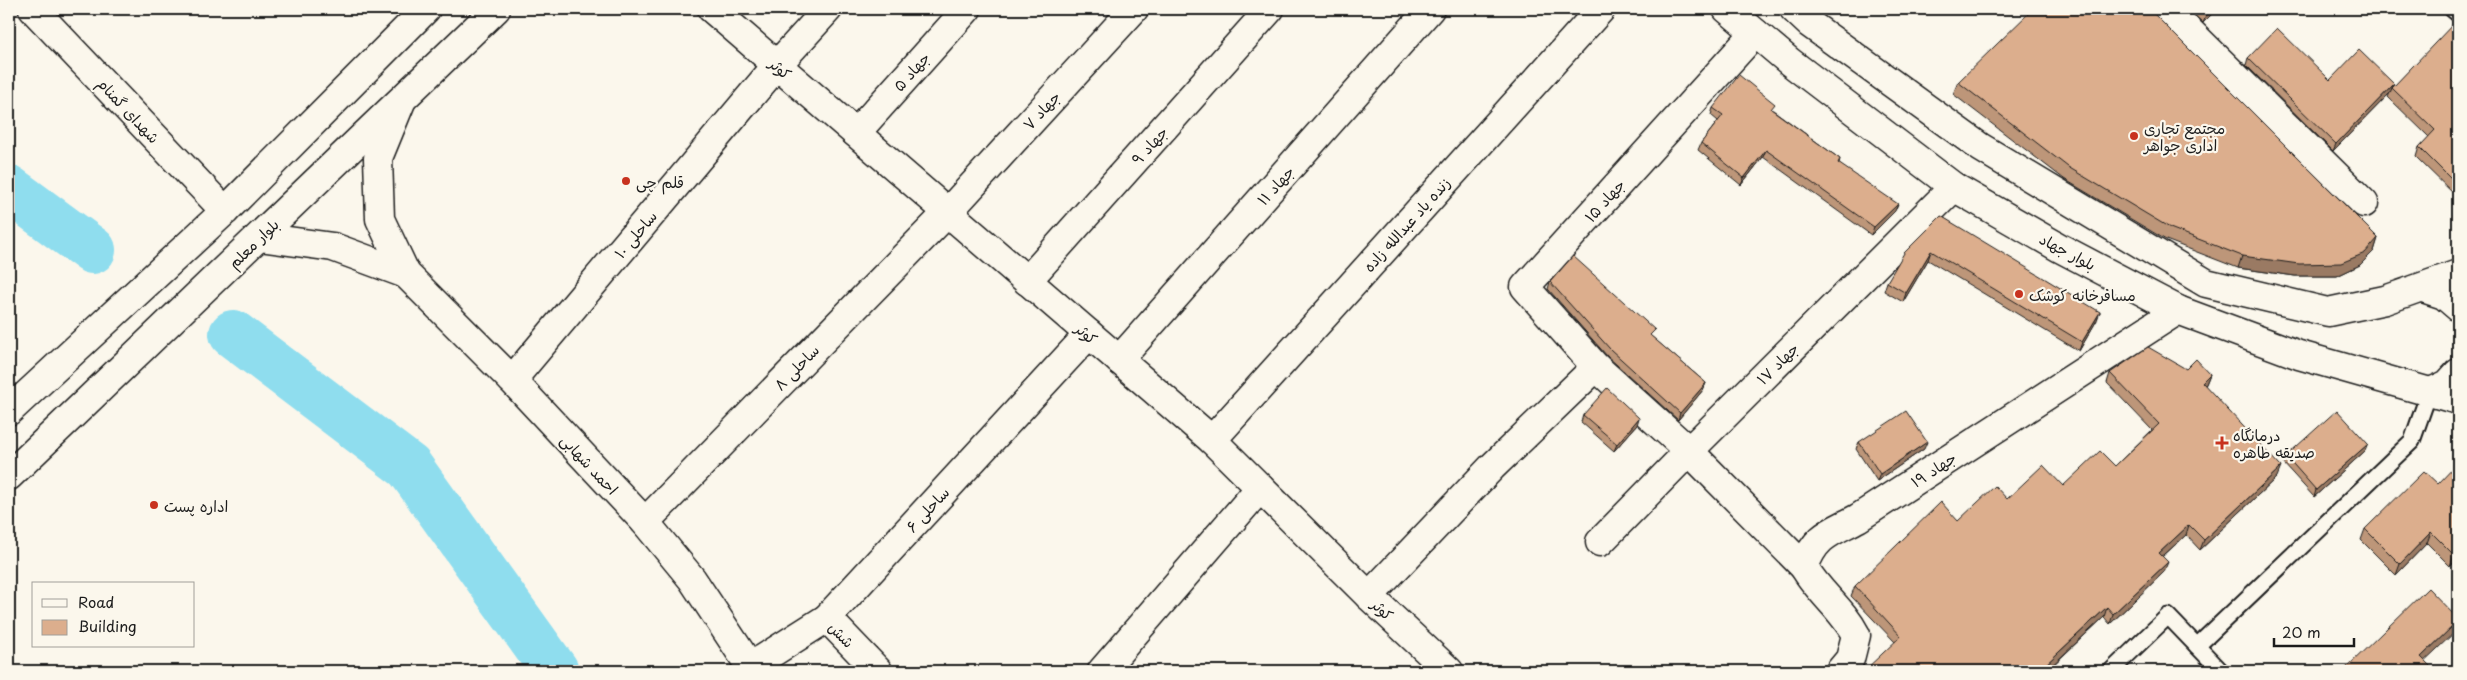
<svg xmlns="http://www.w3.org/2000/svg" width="2467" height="680" font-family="'Playpen Sans','Playpen Sans Arabic',sans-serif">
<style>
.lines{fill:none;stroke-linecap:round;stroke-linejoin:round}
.river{stroke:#8fddee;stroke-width:48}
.service-casing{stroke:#1c1c1c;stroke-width:19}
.minor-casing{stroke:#1c1c1c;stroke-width:31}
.tertiary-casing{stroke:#1c1c1c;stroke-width:31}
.service{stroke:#fbf7ec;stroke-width:15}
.minor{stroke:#fbf7ec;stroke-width:28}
.tertiary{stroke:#fbf7ec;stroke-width:28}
.wall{fill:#bd9679;stroke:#1c1c1c}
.shaded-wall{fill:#9a7a63;stroke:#1c1c1c}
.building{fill:#dcae8d;stroke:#1c1c1c}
.poi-dot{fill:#c8321e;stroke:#fbf7ec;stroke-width:2}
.labels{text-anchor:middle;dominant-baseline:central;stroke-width:4.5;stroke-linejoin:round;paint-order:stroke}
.street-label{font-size:15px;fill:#1c1c1c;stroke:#fbf7ec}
.poi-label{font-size:15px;fill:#1c1c1c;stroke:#fbf7ec;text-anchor:start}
</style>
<rect width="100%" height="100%" fill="#fbf7ec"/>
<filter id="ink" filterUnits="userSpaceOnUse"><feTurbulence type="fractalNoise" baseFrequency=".02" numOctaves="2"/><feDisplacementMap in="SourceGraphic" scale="10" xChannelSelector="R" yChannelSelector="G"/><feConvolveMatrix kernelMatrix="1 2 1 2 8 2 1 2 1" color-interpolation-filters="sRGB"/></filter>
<g filter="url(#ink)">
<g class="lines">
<g class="river">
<path d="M 9,189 L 92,250"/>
<path d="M 233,334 L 409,467 L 555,671"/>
</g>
<defs>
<g id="service">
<path d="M 2452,9 L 2458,14"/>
<path d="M 2197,646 L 2412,441 L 2429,393"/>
<path d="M 2111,671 L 2168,616 L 2221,671"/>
</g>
<g id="minor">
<path d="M 33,9 L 225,211"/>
<path d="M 712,9 L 1212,440 L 1369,596 L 1449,671"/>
<path d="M 2167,9 L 2364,203"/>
<path d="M 1755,33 L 1525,287 L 1596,367 L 1689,451 L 1954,187"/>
<path d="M 401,102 L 378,158 L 380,219 L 406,274 L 512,380 L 645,522 L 692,579 L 753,671"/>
<path d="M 856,133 L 967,9"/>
<path d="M 259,237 L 333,247 L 406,274"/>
<path d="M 1027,281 L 1270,9"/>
<path d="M 1119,360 L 1430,9"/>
<path d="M 512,380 L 777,65 L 828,9"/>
<path d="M 1212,440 L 1601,9"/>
<path d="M 645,522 L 948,212 L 1134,9"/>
<path d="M 1600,542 L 1689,451 L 1804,567"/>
<path d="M 1369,596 L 1492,467 L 1596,367"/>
<path d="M 827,618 L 878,671"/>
<path d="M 750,667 L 827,618 L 1089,334"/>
<path d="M 1102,671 L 1260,488"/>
<path d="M 1840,671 L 1850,659 L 1856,635 C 1843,609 1818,592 1804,567 C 1816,535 1830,533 1858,518 L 2178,310"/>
</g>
<g id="tertiary">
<path d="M 1727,9 L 1790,62 L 1954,187 L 2060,248 L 2178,310 L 2299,355 L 2458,400"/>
<path d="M 1794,9 L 1810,24 L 1980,147 L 2206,283 L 2328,312 L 2385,300 L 2458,274"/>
<path d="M 2423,288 L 2444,295 L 2458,307"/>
<path d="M 2429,393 L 2448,384 L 2458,373"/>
<path d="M 9,411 L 225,211 L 426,9"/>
<path d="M 9,476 L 496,9"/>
</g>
</defs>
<use href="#service" class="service-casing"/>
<use href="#minor" class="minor-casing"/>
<use href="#tertiary" class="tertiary-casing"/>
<use href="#service" class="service"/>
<use href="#minor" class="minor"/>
<use href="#tertiary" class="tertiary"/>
</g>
<g class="wall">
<path d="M 2188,9 L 2217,9 L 2203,23 Z"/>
<path d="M 2458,23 L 2458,198 L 2416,157 L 2419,147 L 2429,137 L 2388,97 L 2390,93 L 2333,151 L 2246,65 L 2248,58 L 2330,80 L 2394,86 Z"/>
<path d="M 1958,82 L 2378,238 L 2374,251 L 2360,265 L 2337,276 L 2295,276 L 2238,268 L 2166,240 L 2064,179 L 1953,94 Z"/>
<path d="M 1713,108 L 1773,110 L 1840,159 L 1839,164 L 1895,211 L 1871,235 L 1763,157 L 1741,185 L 1698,150 L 1701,143 L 1718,121 L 1711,115 Z"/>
<path d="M 1941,216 L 2097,320 L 2079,351 L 1928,260 L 1903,302 L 1884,291 L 1887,282 Z"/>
<path d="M 1550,282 L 1652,337 L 1706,383 L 1703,390 L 1678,420 L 1607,356 L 1548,289 Z"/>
<path d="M 2186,369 L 2210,374 L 2206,384 L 2205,386 L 2277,477 L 2200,550 L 2186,535 L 2162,557 L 2164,572 L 2110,624 L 2104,617 L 2047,671 L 1895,642 L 1851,596 L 1855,586 L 1958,521 L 2007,499 L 2063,486 L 2115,466 L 2152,430 L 2107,383 L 2110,373 Z"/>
<path d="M 1583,415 L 1637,425 L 1614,451 L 1581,422 Z"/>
<path d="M 1859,442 L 1924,449 L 1877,481 L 1856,449 Z"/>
<path d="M 2365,451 L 2314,497 L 2283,463 L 2286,456 Z"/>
<path d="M 2438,484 L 2458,558 L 2450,566 L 2427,543 L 2396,575 L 2361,540 L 2365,529 Z"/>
</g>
<g class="shaded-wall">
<path d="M 2212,9 L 2217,9 L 2203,23 L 2206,16 Z"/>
<path d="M 2394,84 L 2392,88 L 2390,93 L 2333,151 L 2336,144 Z"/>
<path d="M 1766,150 L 1763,157 L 1741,185 L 1744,178 Z"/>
<path d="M 1898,204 L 1895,211 L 1871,235 L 1874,227 Z"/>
<path d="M 2378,238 L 2374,251 L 2360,265 L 2337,276 L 2295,276 L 2238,268 L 2242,256 Z"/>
<path d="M 1931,251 L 1928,260 L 1903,302 L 1906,293 Z"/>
<path d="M 2100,312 L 2097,320 L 2079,351 L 2082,342 Z"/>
<path d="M 2210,374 L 2206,384 L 2198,392 L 2202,382 Z"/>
<path d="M 1706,383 L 1703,390 L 1678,420 L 1680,413 Z"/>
<path d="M 1639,418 L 1637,425 L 1614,451 L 1617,444 Z"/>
<path d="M 1927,442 L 1924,449 L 1877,481 L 1880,474 Z"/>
<path d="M 2368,444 L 2365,451 L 2314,497 L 2316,490 Z"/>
<path d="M 2281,467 L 2277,477 L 2200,550 L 2204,540 Z"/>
<path d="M 2189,525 L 2186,535 L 2155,563 L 2159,553 Z"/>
<path d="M 2431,532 L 2427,543 L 2396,575 L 2400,564 Z"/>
<path d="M 2458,551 L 2458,558 L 2450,566 L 2454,555 Z"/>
<path d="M 2168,562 L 2164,572 L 2110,624 L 2113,614 Z"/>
<path d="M 2107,607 L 2104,617 L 2046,671 L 2043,667 Z"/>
<path d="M 2458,621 L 2456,631 L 2418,667 L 2421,657 Z"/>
</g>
<g class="building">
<path d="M 2033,9 L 2149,9 L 2378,238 L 2365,253 L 2341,263 L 2299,264 L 2242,256 L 2170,228 L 2068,167 L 1958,82 Z"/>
<path d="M 2198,9 L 2212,9 L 2206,16 Z"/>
<path d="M 2456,21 L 2458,23 L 2458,186 L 2419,147 L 2435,130 L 2392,88 Z"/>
<path d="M 2277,28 L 2330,80 L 2359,50 L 2394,84 L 2336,144 L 2248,58 Z"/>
<path d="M 1739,75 L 1775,104 L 1771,109 L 1840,159 L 1838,163 L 1898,204 L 1874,227 L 1766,150 L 1744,178 L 1701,143 L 1723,115 L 1713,108 Z"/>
<path d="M 1941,216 L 2100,312 L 2082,342 L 1931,251 L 1906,293 L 1887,282 L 1904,253 Z"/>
<path d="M 1573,256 L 1655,330 L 1650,335 L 1706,383 L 1680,413 L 1610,349 L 1550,282 Z"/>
<path d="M 2148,347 L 2186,369 L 2196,359 L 2210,374 L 2202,382 L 2281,467 L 2204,540 L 2189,525 L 2159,553 L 2168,562 L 2113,614 L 2107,607 L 2043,667 L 2047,671 L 1864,671 L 1901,636 L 1855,586 L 1941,502 L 1958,521 L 1995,486 L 2007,499 L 2043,465 L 2063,486 L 2100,451 L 2115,466 L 2159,424 L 2110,373 Z"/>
<path d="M 1607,388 L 1639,418 L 1617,444 L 1583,415 Z"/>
<path d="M 2337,410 L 2368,444 L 2316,490 L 2286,456 Z"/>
<path d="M 1906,411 L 1927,442 L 1880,474 L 1859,442 Z"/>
<path d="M 2458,463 L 2458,551 L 2454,555 L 2431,532 L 2400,564 L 2365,529 L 2424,471 L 2438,484 Z"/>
<path d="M 2428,588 L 2458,619 L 2458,621 L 2421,657 L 2435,671 L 2343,671 Z"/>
</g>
</g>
<g class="poi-dot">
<circle cx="2134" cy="136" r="5"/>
<circle cx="626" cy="181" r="5"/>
<circle cx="2019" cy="294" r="5"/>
<path d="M2219.5 435.5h5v5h5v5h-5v5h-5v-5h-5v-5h5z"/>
<circle cx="154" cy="505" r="5"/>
</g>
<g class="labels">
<g class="street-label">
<text transform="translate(781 68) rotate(41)">کوثر</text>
<text transform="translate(911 71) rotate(-48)">جهاد ۵</text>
<text transform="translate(129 110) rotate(47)">شهدای گمنام</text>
<text transform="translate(1041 110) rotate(-47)">جهاد ۷</text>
<text transform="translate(1149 145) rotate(-48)">جهاد ۹</text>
<text transform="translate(1275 185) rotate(-48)">جهاد ۱۱</text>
<text transform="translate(1604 200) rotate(-48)">جهاد ۱۵</text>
<text transform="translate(1406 224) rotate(-48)">زنده یاد عبدالله زاده</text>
<text transform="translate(635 234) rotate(-50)">ساحلی ۱۰</text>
<text transform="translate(253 243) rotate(-44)">بلوار معلم</text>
<text transform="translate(2068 251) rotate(28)">بلوار جهاد</text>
<text transform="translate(1087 333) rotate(41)">کوثر</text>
<text transform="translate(1777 363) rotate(-45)">جهاد ۱۷</text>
<text transform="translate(796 367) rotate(-46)">ساحلی ۸</text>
<text transform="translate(590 464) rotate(47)">احمد شهابی</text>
<text transform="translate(1933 469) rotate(-33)">جهاد ۱۹</text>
<text transform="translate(927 509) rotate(-47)">ساحلی ۶</text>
<text transform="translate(1383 609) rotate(43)">کوثر</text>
<text transform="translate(842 634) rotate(46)">شش</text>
</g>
<g class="poi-label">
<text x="2144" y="127">مجتمع تجاری<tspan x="2144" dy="17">اداری جواهر</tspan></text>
<text x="636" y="181">قلم چی</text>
<text x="2029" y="294">مسافرخانه کوشک</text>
<text x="2233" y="434">درمانگاه<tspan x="2233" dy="17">صدیقه طاهره</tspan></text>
<text x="164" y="505">اداره پست</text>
</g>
</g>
<rect width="2467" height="680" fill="none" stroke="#fbf7ec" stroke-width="30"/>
<rect x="15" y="15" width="2437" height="650" fill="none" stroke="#1c1c1c" stroke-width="2" filter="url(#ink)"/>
<rect x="32" y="582" width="162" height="65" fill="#fbf7ec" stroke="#a29f99"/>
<rect x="42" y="599" width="25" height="8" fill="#fbf7ec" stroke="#a29f99"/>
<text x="78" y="608" font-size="15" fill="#1c1c1c">Road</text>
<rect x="42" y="620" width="25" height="15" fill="#dcae8d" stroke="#a29f99"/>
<text x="78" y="632" font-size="15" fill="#1c1c1c">Building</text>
<path d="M2274 638v8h80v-8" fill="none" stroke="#1c1c1c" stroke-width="2.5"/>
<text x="2282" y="638" font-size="15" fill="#1c1c1c" stroke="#fbf7ec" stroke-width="4" paint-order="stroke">20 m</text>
</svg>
